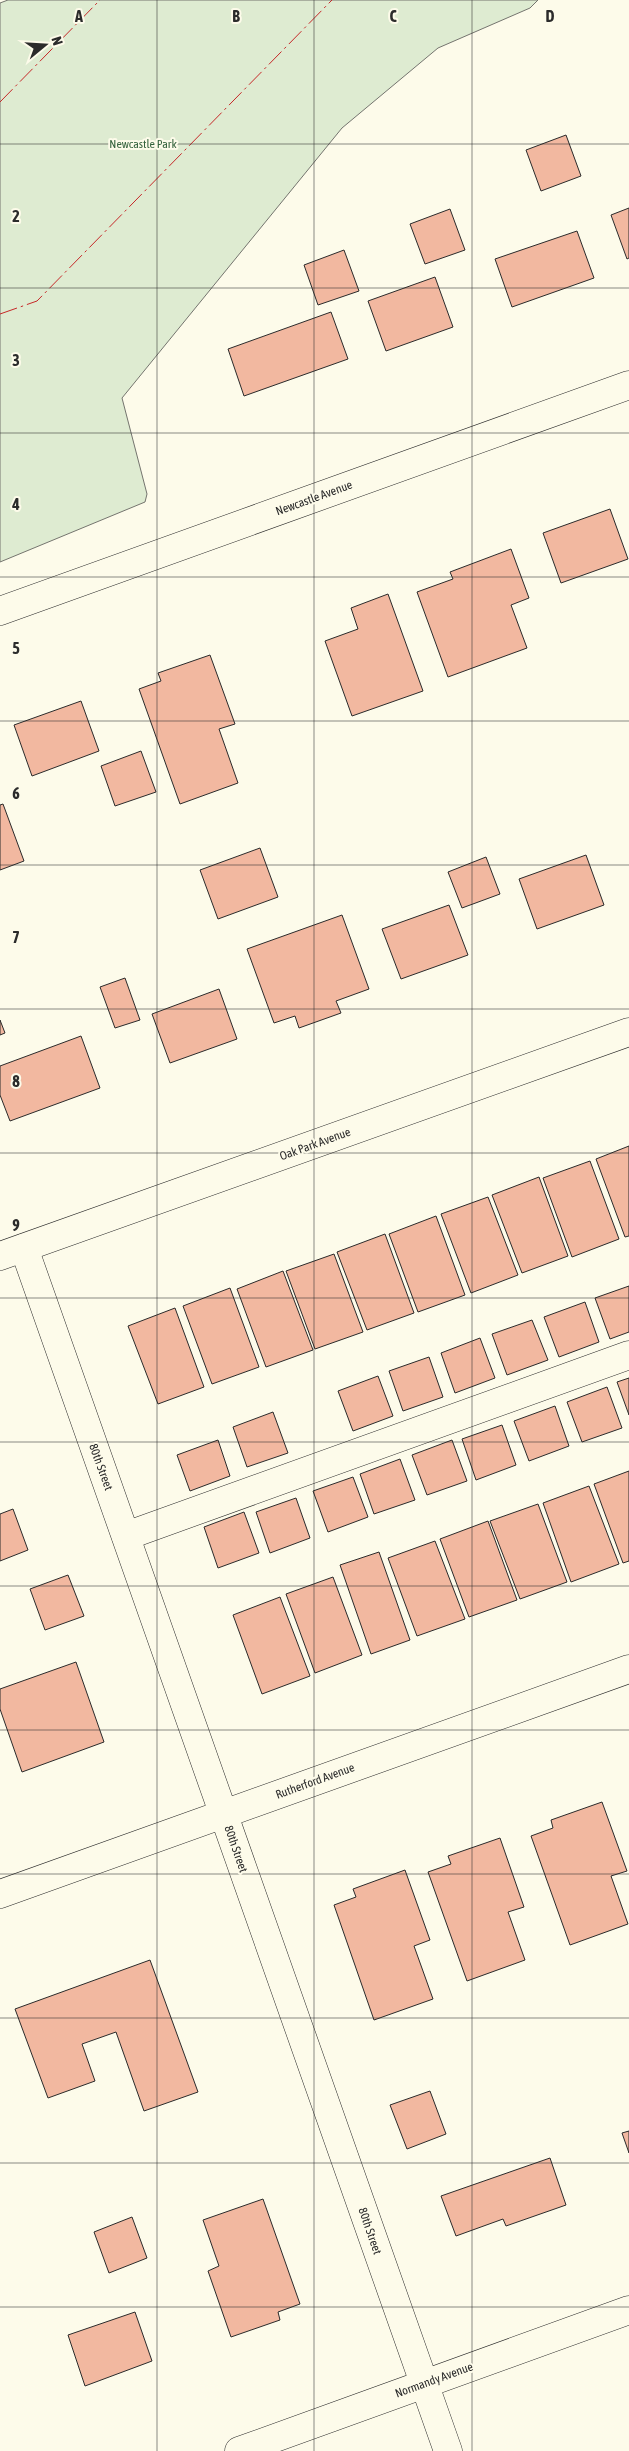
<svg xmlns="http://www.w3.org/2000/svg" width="629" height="2451" font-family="'Asap Condensed',sans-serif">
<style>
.green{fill:#deebd1;stroke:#74746e}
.building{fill:#f2b8a0;stroke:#2b2b2b}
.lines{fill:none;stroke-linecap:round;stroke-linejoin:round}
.minor-casing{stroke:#2b2b2b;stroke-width:29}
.minor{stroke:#fdfbea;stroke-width:28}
.power{stroke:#c62828;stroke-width:1;stroke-dasharray:18 4 2.5 4;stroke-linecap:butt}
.grid{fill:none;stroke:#2b2b2b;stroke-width:1;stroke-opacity:0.55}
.labels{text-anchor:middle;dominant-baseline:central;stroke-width:4;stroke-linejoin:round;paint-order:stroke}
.park-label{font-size:12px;fill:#34623c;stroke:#fdfbea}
.street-label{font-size:12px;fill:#2b2b2b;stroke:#fdfbea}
.grid-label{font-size:16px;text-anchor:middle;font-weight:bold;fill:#2b2b2b;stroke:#fdfbea;stroke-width:4;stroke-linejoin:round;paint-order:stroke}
</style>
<rect width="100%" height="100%" fill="#fdfbea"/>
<path class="green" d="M 8,0 L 538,0 L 530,8 L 438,48 L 342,128 L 122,398 L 147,494 L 145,502 L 0,562 L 0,3 Z"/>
<g class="building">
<path d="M 566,135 L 581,176 L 541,191 L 526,150 Z"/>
<path d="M 629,208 L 629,258 L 627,259 L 611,215 Z"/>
<path d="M 450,209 L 465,250 L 425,264 L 410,224 Z"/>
<path d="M 577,231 L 594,278 L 512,307 L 495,259 Z"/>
<path d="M 344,250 L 359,291 L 318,305 L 304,265 Z"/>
<path d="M 435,277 L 453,327 L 386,351 L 368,301 Z"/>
<path d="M 331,312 L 348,359 L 244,396 L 228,349 Z"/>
<path d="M 610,509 L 628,559 L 561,583 L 543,533 Z"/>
<path d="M 511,549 L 529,598 L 511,605 L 527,648 L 448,677 L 417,592 L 453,579 L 450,572 Z"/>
<path d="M 388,594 L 423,691 L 352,716 L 325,641 L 358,629 L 351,608 Z"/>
<path d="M 210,655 L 235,724 L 219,729 L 238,783 L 180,804 L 139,689 L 161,681 L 158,673 Z"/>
<path d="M 81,701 L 99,751 L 32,776 L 14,725 Z"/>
<path d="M 141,751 L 156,792 L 115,806 L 101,766 Z"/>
<path d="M 3,804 L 24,861 L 0,870 L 0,805 Z"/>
<path d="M 260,848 L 278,897 L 218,919 L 200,870 Z"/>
<path d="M 586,855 L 604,905 L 537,929 L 519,879 Z"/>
<path d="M 486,857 L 500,894 L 462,908 L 448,872 Z"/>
<path d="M 449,905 L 468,955 L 401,979 L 382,929 Z"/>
<path d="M 342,915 L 369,989 L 336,1001 L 341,1013 L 299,1028 L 295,1016 L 274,1023 L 247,949 Z"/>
<path d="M 125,978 L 140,1020 L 115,1028 L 100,987 Z"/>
<path d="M 219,989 L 237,1039 L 170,1063 L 152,1014 Z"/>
<path d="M 0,1020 L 5,1033 L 0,1035 Z"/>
<path d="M 81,1036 L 100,1088 L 10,1121 L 0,1095 L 0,1066 Z"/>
<path d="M 629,1146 L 629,1236 L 625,1237 L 596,1159 Z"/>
<path d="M 590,1161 L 619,1239 L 572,1257 L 543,1178 Z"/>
<path d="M 539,1177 L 568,1256 L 522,1273 L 492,1195 Z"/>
<path d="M 488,1197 L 518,1275 L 471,1293 L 441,1214 Z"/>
<path d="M 436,1216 L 465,1295 L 418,1312 L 389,1234 Z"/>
<path d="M 385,1234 L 414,1313 L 367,1330 L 337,1252 Z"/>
<path d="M 334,1254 L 363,1332 L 315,1349 L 286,1271 Z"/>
<path d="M 283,1271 L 313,1350 L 266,1367 L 237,1289 Z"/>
<path d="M 629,1286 L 629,1332 L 610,1339 L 595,1298 Z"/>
<path d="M 230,1288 L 259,1367 L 212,1384 L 183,1306 Z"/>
<path d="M 585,1302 L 599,1342 L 559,1357 L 544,1317 Z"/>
<path d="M 175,1308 L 204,1387 L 158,1404 L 128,1326 Z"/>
<path d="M 532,1320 L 548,1360 L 507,1375 L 492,1334 Z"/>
<path d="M 480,1338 L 495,1378 L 455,1393 L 441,1353 Z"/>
<path d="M 429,1357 L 443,1397 L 403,1411 L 389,1371 Z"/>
<path d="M 378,1376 L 393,1416 L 353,1431 L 338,1391 Z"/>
<path d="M 629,1378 L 629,1415 L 617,1382 Z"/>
<path d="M 607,1387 L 622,1428 L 582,1442 L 567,1402 Z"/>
<path d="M 555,1406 L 569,1446 L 529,1461 L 514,1421 Z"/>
<path d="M 273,1412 L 288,1453 L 247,1467 L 233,1427 Z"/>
<path d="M 502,1425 L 516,1465 L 476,1480 L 462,1439 Z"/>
<path d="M 218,1440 L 230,1476 L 190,1491 L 177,1455 Z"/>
<path d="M 452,1440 L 467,1481 L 427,1495 L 412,1455 Z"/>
<path d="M 400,1459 L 415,1500 L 374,1514 L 360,1474 Z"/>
<path d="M 629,1471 L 629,1561 L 623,1563 L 594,1484 Z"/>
<path d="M 353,1477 L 368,1517 L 328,1532 L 313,1491 Z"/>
<path d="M 589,1486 L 619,1564 L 571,1582 L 543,1503 Z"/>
<path d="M 296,1498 L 310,1538 L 270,1553 L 256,1512 Z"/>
<path d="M 538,1504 L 567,1582 L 520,1599 L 490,1521 Z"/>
<path d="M 13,1509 L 28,1550 L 0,1561 L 0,1514 Z"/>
<path d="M 244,1512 L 259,1553 L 218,1568 L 204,1527 Z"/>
<path d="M 488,1521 L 517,1600 L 469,1617 L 440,1539 Z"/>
<path d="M 435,1541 L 465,1619 L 417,1636 L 388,1558 Z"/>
<path d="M 379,1552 L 410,1640 L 371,1654 L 340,1565 Z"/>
<path d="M 68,1575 L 84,1616 L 45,1630 L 30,1589 Z"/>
<path d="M 333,1577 L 362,1655 L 315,1673 L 286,1594 Z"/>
<path d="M 280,1597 L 310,1676 L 262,1694 L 233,1615 Z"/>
<path d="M 76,1662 L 104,1742 L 22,1772 L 0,1709 L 0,1689 Z"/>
<path d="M 602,1802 L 627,1871 L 611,1876 L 628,1924 L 570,1945 L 531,1836 L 553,1828 L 551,1820 Z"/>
<path d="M 500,1838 L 524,1907 L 508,1912 L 525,1960 L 467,1981 L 428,1872 L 451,1864 L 448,1856 Z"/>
<path d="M 405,1870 L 430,1940 L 414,1946 L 433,1999 L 374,2020 L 334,1905 L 356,1897 L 353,1889 Z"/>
<path d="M 150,1960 L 198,2092 L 144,2111 L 116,2032 L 82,2044 L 95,2081 L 48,2098 L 15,2009 Z"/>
<path d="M 430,2091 L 446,2134 L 407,2149 L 390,2105 Z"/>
<path d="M 629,2131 L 629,2153 L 622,2133 Z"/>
<path d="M 550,2158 L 566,2205 L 506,2226 L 503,2219 L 456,2236 L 441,2196 Z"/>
<path d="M 263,2199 L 300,2304 L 278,2312 L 280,2320 L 231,2337 L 208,2271 L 219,2266 L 203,2220 Z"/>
<path d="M 132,2217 L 147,2258 L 109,2273 L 94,2232 Z"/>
<path d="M 135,2312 L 152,2361 L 85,2386 L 68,2335 Z"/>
</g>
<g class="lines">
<defs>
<g id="minor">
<path d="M 0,611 L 629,385"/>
<path d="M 24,1248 L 448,2451"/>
<path d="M 0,1256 L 629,1032"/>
<path d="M 126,1536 L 629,1355"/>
<path d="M 0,1894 L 629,1669"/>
<path d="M 239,2451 L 629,2310"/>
</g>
</defs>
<use href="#minor" class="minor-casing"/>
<use href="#minor" class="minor"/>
<g class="power">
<path d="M 0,102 L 100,0"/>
<path d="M 0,314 L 37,301 L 332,0"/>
</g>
</g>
<path class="grid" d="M 157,0 L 157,2451M 314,0 L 314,2451M 472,0 L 472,2451M 0,144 L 629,144M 0,288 L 629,288M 0,433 L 629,433M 0,577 L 629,577M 0,721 L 629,721M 0,865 L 629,865M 0,1009 L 629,1009M 0,1153 L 629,1153M 0,1298 L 629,1298M 0,1442 L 629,1442M 0,1586 L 629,1586M 0,1730 L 629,1730M 0,1874 L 629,1874M 0,2018 L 629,2018M 0,2163 L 629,2163M 0,2307 L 629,2307"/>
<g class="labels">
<g class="park-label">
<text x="143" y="144">Newcastle Park</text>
</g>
<g class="street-label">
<text transform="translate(314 498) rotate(-20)">Newcastle Avenue</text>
<text transform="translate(315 1144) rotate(-20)">Oak Park Avenue</text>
<text transform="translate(101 1467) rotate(70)">80th Street</text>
<text transform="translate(315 1781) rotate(-20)">Rutherford Avenue</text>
<text transform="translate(236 1849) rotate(71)">80th Street</text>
<text transform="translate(370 2231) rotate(71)">80th Street</text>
<text transform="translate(434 2380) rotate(-20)">Normandy Avenue</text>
</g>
</g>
<g class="grid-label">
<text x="79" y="22">A</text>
<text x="236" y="22">B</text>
<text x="393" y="22">C</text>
<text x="550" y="22">D</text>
<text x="16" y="222">2</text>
<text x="16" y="366">3</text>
<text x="16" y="510">4</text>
<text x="16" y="654">5</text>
<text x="16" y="799">6</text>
<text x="16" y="943">7</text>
<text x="16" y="1087">8</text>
<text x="16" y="1231">9</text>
</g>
<g transform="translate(45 45) rotate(72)" stroke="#fdfbea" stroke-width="4" paint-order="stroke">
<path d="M0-4L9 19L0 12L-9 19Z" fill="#2b2b2b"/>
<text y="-8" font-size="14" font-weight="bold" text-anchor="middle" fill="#2b2b2b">N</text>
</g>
</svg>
